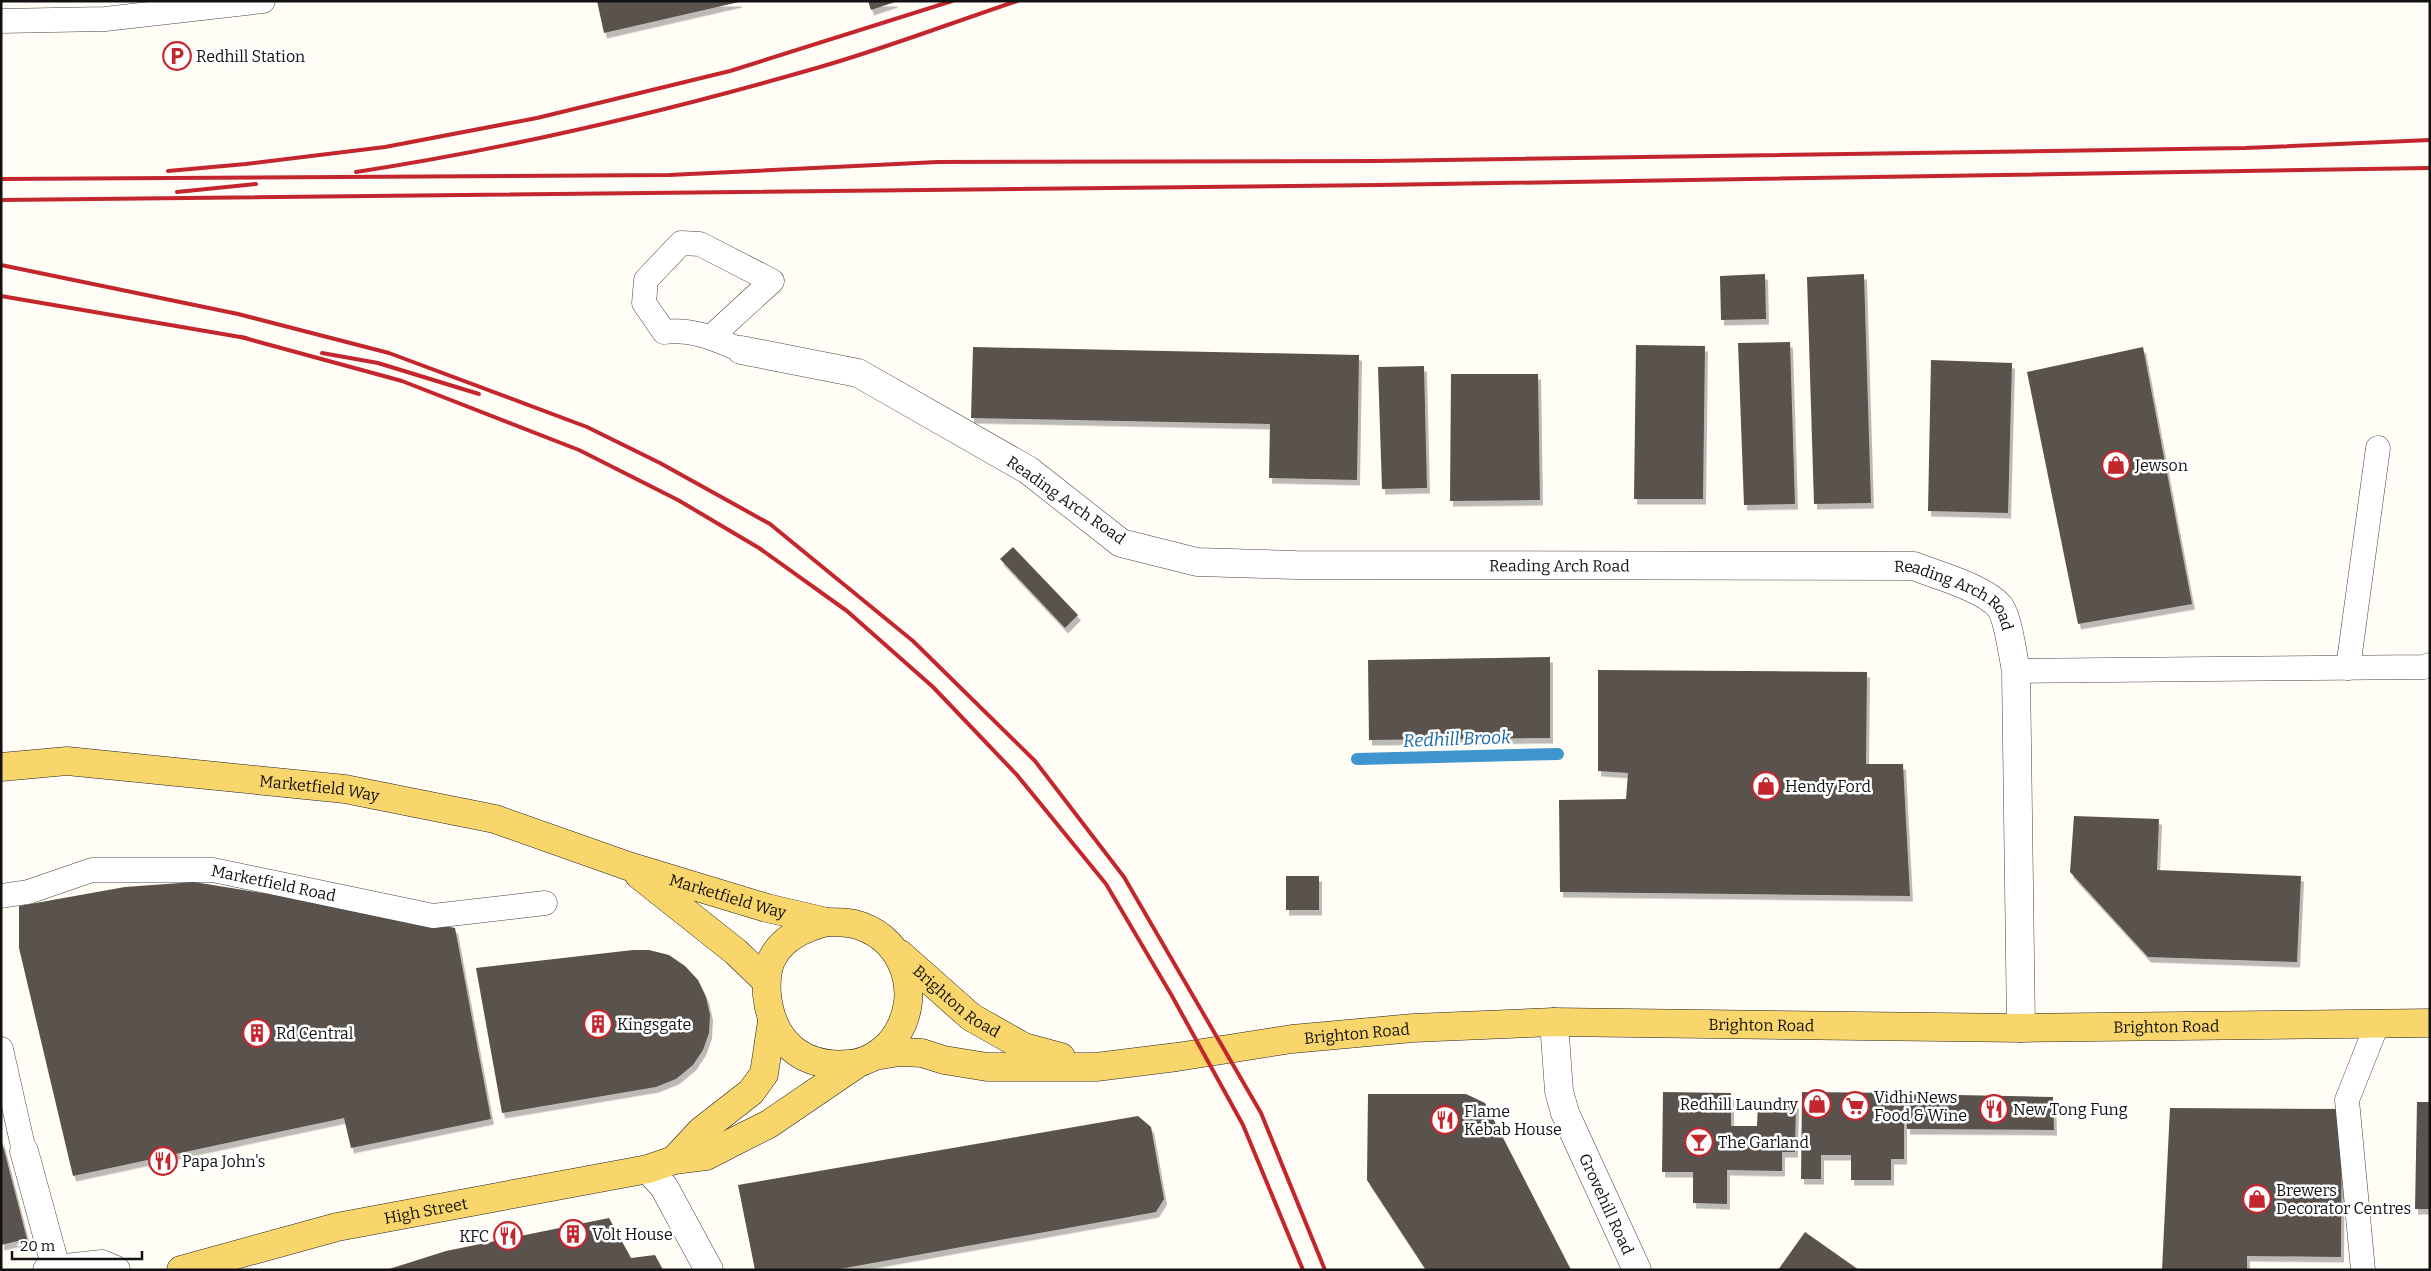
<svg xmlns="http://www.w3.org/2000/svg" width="2431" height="1271" font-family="Bitter,serif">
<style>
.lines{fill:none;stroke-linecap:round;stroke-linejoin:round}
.stream{stroke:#3f96cf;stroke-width:12}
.building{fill:#5a524d;filter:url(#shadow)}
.service-casing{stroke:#444;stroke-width:25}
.pedestrian-casing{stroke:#444;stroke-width:29}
.minor-casing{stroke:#444;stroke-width:29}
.primary-casing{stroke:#222;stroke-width:29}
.service{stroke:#fff;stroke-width:24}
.pedestrian{stroke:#fff;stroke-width:28}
.minor{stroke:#fff;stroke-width:28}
.primary{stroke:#f9d66b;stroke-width:28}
.rail{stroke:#c4262e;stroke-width:4}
.labels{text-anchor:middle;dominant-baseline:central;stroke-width:5;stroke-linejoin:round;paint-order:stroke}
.poi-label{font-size:16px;fill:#111;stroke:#fff;text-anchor:start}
.street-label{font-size:16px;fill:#111;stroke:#fff}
.water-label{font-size:18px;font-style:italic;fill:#1768a6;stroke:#fff}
</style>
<defs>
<filter id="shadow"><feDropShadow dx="3" dy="5.5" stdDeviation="0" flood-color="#0004"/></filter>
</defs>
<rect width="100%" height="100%" fill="#fffdf5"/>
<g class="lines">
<path class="stream" d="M 1357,759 L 1558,754"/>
</g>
<g class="building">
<path d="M 597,1 L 739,1 L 739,2 L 604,33 Z"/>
<path d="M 868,1 L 895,1 L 895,2 L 871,10 Z"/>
<path d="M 1765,274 L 1766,319 L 1721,320 L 1720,276 Z"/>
<path d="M 1864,274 L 1871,503 L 1814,504 L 1807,277 Z"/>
<path d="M 1790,342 L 1795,504 L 1744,505 L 1738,343 Z"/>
<path d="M 1636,345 L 1705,346 L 1703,499 L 1634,499 Z"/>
<path d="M 973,347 L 1359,355 L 1357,480 L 1269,478 L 1270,424 L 971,418 Z"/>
<path d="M 2143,347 L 2192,604 L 2078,624 L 2027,372 Z"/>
<path d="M 1931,360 L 2012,363 L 2008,513 L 1928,511 Z"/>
<path d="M 1424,366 L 1427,488 L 1382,489 L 1378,367 Z"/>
<path d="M 1451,374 L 1538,374 L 1540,500 L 1450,501 Z"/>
<path d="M 1013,547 L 1078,615 L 1065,628 L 1000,559 Z"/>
<path d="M 1550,657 L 1550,738 L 1369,740 L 1368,660 Z"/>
<path d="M 1598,670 L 1867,672 L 1866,764 L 1903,764 L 1910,896 L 1560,892 L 1559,800 L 1626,799 L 1628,773 L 1598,771 Z"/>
<path d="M 2074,816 L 2159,819 L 2157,870 L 2301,876 L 2297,962 L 2148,957 L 2070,872 Z"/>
<rect x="1286" y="876" width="33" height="34"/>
<path d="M 194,882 L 313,901 L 455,928 L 491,1119 L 351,1148 L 344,1118 L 73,1176 L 19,948 L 19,906 L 125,887 Z"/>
<path d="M 633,950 L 649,950 L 669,955 L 685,966 L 698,980 L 706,997 L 710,1015 L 709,1033 L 703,1050 L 693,1065 L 676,1079 L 656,1087 L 502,1113 L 476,968 Z"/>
<path d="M 1663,1092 L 1731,1093 L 1731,1126 L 1757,1126 L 1758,1102 L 1796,1103 L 1795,1152 L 1782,1152 L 1782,1171 L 1727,1170 L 1727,1204 L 1693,1203 L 1693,1172 L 1662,1172 Z"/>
<path d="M 1802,1092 L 1904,1093 L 1904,1159 L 1891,1159 L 1891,1180 L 1851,1180 L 1851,1155 L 1821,1155 L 1821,1179 L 1801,1179 Z"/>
<path d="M 1368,1094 L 1466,1094 L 1485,1103 L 1571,1270 L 1426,1270 L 1367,1180 Z"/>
<path d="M 1906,1094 L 2053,1097 L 2054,1130 L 1907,1129 Z"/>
<path d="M 2417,1102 L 2430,1102 L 2430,1209 L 2415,1209 Z"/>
<path d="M 2170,1108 L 2342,1109 L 2341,1257 L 2247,1256 L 2247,1270 L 2162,1270 Z"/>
<path d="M 1138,1116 L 1151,1127 L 1164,1199 L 1156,1212 L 834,1270 L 755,1270 L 738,1185 Z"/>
<path d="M 1,1138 L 27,1239 L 1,1245 Z"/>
<path d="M 609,1218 L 631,1258 L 655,1255 L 663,1270 L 386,1270 L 446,1251 Z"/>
<path d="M 1805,1232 L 1859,1270 L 1778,1270 Z"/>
</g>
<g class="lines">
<defs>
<g id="service">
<path d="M 1,21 L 105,19 L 263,1"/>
<path d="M 711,337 L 772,281 L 700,244 L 681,243 L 646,280 L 644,303 L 664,332 C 692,328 715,339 741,350"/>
<path d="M 2348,668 L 2378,448"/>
<path d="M 2016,671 L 2424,667 L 2430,665"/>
<path id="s1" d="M 1,896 L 28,892 L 92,870 L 213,870 L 433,916 L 545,903"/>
<path d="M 1,1049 L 24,1151"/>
<path d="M 2363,1270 L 2347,1100 L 2378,1022"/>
</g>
<g id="pedestrian">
<path d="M 24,1151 L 56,1268"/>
<path d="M 47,1270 L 102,1264 L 116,1270"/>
</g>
<g id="minor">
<path id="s2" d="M 741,350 L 858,373 L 1028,470 L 1121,543 L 1197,562 L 1296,565 L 1914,566 C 1936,575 1985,588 2000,607 C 2008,618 2013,656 2016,671 L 2021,1028"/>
<path id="s3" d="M 1554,1022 L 1559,1091 L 1565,1113 L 1637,1270"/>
<path d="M 648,1169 L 664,1187 L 709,1270"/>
</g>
<g id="primary">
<path id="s4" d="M 1,767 L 67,761 L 345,789 L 495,819 L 628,866 L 767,908 L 827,922"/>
<path d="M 639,875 L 736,952 L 765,980"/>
<path d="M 827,922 C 839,922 850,922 861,926 C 905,942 921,993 898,1032 C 888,1049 869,1063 849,1064 C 802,1068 772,1042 767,995 C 766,982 766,967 774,955 C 785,936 807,927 827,922 Z"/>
<path id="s5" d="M 900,954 L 971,1017 L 1024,1047 L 1061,1057"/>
<path id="s6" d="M 875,1056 L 899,1052 L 922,1053 L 944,1060 L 987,1067 L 1096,1067 L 1177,1057 L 1292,1039 L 1413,1028 L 1554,1022 L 2021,1028 L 2430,1023"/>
<path d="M 674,1160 L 701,1131 L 751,1092 L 764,1074 L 772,1021"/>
<path id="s7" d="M 181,1270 L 337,1227 L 648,1169 L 674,1160 L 706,1156 L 743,1137 L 769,1124 L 857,1064"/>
</g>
</defs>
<use href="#service" class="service-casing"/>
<use href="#pedestrian" class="pedestrian-casing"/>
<use href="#minor" class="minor-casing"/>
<use href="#primary" class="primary-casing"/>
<use href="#service" class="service"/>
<use href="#pedestrian" class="pedestrian"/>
<use href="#minor" class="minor"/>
<use href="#primary" class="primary"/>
<g class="rail">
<path d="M 168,171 L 246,164 L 385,147 L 537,118 L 730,71 L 952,1"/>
<path d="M 356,172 C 512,148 668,111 820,67 C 886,48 951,23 1017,1"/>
<path d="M 1,179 L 669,175 L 938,162 L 1378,161 L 2245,148 L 2430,140"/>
<path d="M 177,192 L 256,184"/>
<path d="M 1,200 L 1379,185 L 2430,168"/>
<path d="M 1,265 L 238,314 L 389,353 L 587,427 L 660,463 L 770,524 L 913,641 L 1035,761 L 1124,877 L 1261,1113 L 1325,1270"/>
<path d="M 1,296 L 246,338"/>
<path d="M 241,337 L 402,381 L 579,450 L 678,500 L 759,548 L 847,611 L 933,687 L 1017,775 L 1106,884 L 1172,996 L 1243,1125 L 1303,1270"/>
<path d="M 322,353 L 378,363 L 479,394"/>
</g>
</g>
<defs>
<symbol id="parking-ring" viewBox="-11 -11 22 22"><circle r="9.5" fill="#fff" stroke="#c4262e" stroke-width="1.5"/><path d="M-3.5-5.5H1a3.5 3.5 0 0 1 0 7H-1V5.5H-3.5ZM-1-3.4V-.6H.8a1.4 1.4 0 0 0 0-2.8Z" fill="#c4262e"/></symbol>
<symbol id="shop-ring" viewBox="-11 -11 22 22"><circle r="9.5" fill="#fff" stroke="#c4262e" stroke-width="1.5"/><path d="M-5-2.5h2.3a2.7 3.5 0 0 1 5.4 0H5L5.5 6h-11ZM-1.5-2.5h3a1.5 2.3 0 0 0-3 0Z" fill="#c4262e"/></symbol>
<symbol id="building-ring" viewBox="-11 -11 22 22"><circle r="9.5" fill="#fff" stroke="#c4262e" stroke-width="1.5"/><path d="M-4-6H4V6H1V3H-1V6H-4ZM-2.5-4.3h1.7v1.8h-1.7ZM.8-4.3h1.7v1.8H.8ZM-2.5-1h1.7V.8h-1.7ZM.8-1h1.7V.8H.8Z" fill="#c4262e"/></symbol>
<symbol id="supermarket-ring" viewBox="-11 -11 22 22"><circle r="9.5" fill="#fff" stroke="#c4262e" stroke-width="1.5"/><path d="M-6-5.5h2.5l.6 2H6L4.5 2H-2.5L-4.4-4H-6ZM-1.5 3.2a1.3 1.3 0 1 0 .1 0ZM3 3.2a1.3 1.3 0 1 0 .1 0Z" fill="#c4262e"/></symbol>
<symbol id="restaurant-ring" viewBox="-11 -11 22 22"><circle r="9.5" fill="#fff" stroke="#c4262e" stroke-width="1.5"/><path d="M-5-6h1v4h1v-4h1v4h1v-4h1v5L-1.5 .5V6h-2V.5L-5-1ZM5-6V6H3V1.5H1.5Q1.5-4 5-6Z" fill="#c4262e"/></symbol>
<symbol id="bar-ring" viewBox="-11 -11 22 22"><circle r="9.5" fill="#fff" stroke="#c4262e" stroke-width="1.5"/><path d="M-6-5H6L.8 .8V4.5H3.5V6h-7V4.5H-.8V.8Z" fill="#c4262e"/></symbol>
</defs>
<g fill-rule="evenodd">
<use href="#parking-ring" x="161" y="40" width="32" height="32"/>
<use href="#shop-ring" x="2100" y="449" width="32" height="32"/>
<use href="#shop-ring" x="1750" y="770" width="32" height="32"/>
<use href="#building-ring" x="582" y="1008" width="32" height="32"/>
<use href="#building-ring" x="241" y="1017" width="32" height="32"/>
<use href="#shop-ring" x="1801" y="1088" width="32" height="32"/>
<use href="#supermarket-ring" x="1839" y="1090" width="32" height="32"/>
<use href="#restaurant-ring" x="1978" y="1093" width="32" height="32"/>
<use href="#restaurant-ring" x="1429" y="1104" width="32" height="32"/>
<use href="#bar-ring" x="1683" y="1126" width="32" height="32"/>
<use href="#restaurant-ring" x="147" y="1145" width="32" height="32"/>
<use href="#shop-ring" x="2241" y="1183" width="32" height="32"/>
<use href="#building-ring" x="557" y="1218" width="32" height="32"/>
<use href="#restaurant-ring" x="492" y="1220" width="32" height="32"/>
</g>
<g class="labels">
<g class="poi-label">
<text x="196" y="56">Redhill Station</text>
<text x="2135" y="465">Jewson</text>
<text x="1785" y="786">Hendy Ford</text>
<text x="617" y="1024">Kingsgate</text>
<text x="276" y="1033">Rd Central</text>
<text x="1874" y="1097">Vidhi News<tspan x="1874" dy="18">Food &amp; Wine</tspan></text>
<text x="1798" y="1104" text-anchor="end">Redhill Laundry</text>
<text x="2013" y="1109">New Tong Fung</text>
<text x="1464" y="1111">Flame<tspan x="1464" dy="18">Kebab House</tspan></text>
<text x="1718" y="1142">The Garland</text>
<text x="182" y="1161">Papa John's</text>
<text x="2276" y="1190">Brewers<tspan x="2276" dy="18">Decorator Centres</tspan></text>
<text x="592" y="1234">Volt House</text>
<text x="489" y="1236" text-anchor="end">KFC</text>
</g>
<g class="street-label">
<text transform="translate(1066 500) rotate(35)">Reading Arch Road</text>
<text stroke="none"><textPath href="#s2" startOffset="874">Reading Arch Road</textPath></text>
<text stroke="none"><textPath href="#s2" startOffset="1279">Reading Arch Road</textPath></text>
<text stroke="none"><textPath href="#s4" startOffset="320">Marketfield Way</textPath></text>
<text stroke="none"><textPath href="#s1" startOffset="278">Marketfield Road</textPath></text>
<text stroke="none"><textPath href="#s4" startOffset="744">Marketfield Way</textPath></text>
<text stroke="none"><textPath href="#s5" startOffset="74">Brighton Road</textPath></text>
<text stroke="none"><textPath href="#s6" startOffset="891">Brighton Road</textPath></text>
<text stroke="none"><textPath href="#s6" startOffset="1296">Brighton Road</textPath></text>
<text stroke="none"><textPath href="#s6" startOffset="486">Brighton Road</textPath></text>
<text stroke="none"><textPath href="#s3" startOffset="192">Grovehill Road</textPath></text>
<text stroke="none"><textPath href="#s7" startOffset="252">High Street</textPath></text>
</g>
<g class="water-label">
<text transform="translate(1457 739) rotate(-2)">Redhill Brook</text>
</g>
</g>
<rect width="2431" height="1271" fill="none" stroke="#111111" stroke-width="5"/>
<path d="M12 1251v8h130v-8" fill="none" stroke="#111111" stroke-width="2.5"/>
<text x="20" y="1251" font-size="15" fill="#111111" stroke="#ffffff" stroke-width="4" paint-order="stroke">20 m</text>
</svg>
